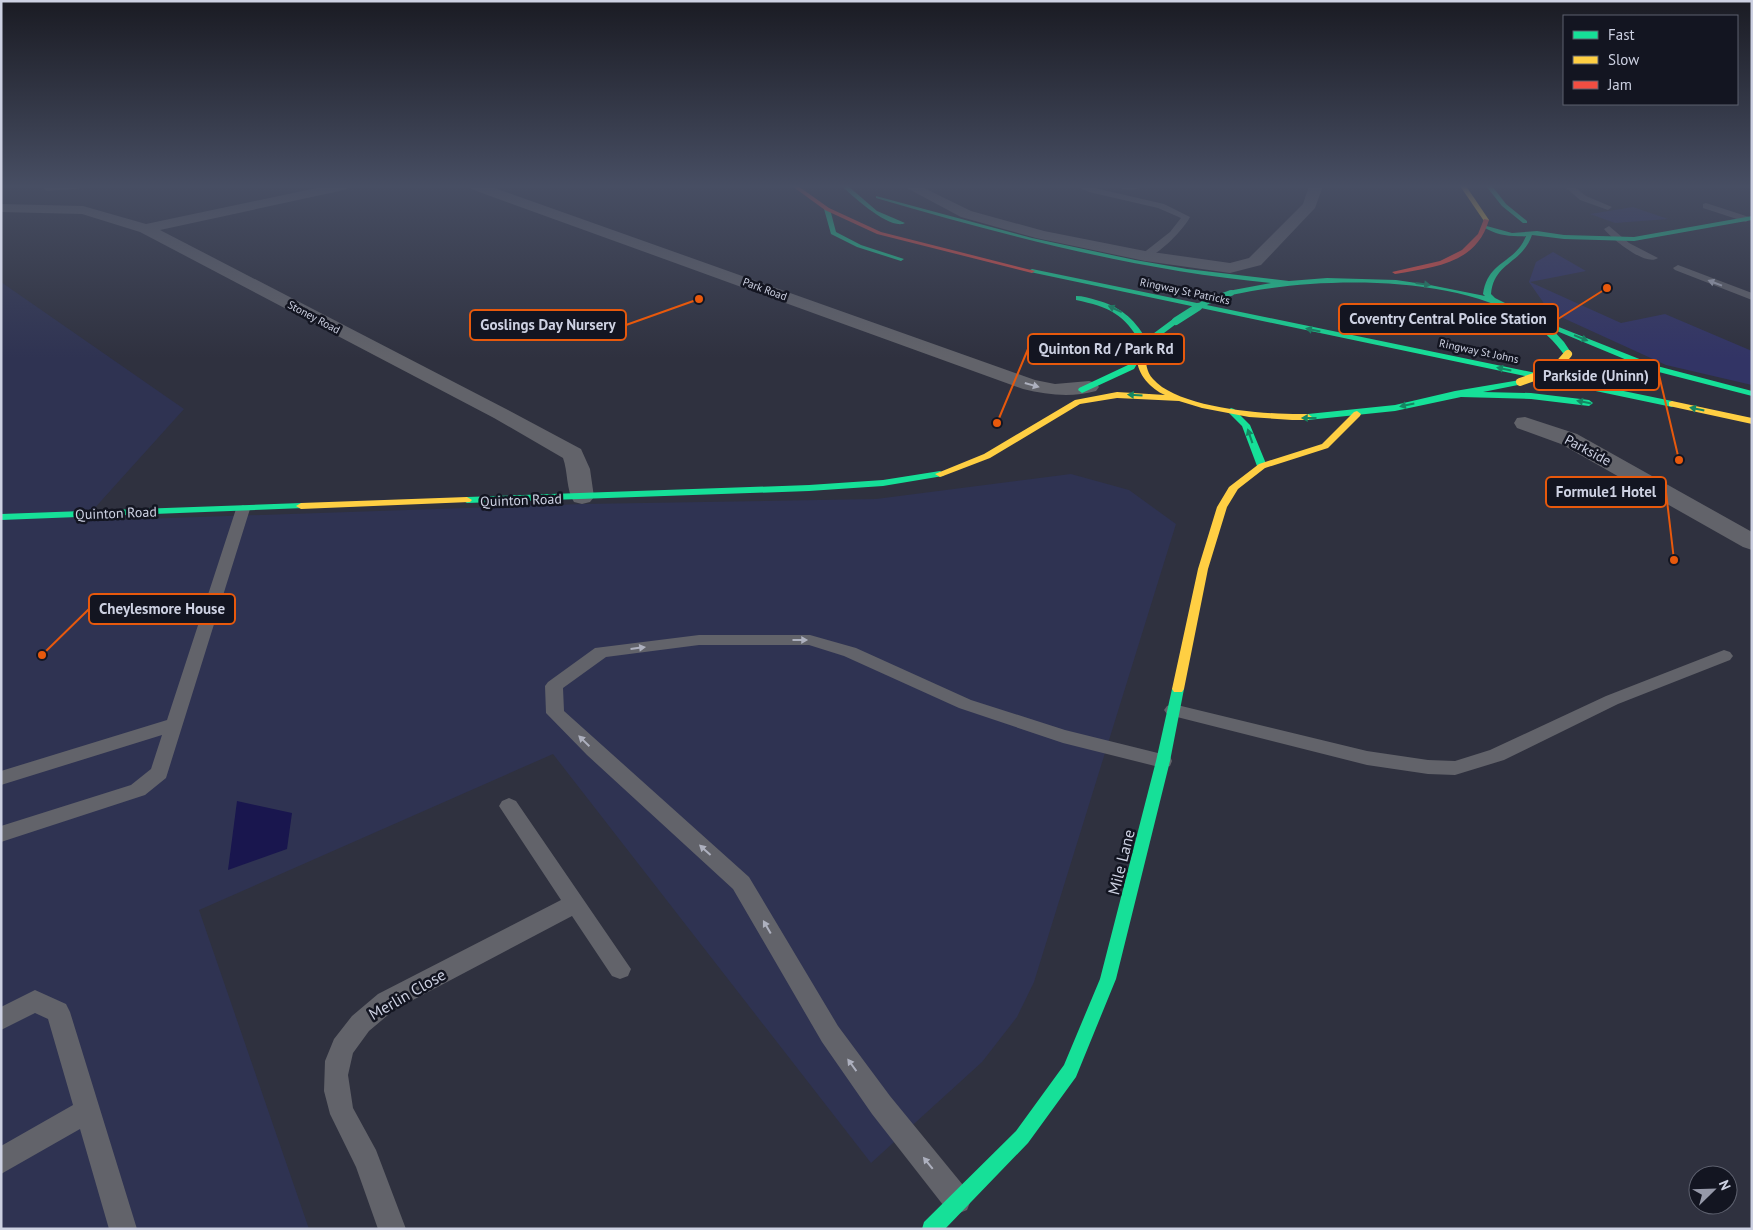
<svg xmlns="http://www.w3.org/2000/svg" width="1753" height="1230" font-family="'PT Sans',sans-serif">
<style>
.built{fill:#2f3352}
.green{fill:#323465}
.water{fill:#19164e}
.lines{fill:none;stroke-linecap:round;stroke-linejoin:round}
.lane{fill:#62636a;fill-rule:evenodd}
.street{fill:#62636a;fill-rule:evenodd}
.fast{fill:#16e098;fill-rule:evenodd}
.slow{fill:#ffcf43;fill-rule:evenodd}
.jam{fill:#f24e42;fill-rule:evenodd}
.fast-bridge-far1{stroke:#16e098;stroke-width:6}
.fast-bridge{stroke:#16e098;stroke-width:8}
.slow-bridge{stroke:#ffcf43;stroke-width:8}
.oneway{fill:#adb0be}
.oneway2{fill:#158562}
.labels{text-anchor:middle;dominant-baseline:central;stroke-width:5;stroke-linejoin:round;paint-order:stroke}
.far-street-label{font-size:11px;fill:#cdd1e2;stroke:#131521}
.street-label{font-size:14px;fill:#cdd1e2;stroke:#131521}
.near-street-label{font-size:16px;fill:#cdd1e2;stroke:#131521}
.leader{fill:none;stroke:#e8590c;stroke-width:2}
.callout-dot{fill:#e8590c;stroke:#131521;stroke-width:2}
.callout{fill:#131521;stroke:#e8590c;stroke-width:2}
.callout-label{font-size:15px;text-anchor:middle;font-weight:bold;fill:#cdd1e2}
</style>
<rect width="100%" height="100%" fill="#2f313f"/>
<path class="built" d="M 1,282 L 184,409 L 83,521 L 583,504 L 876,499 L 1071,474 L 1129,490 L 1176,524 L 1034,982 L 1017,1017 L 982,1062 L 871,1163 L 553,754 L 199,910 L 309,1229 L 1,1229 Z"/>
<g class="green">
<path d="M 1633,207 L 1668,219 L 1615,223 L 1590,214 Z"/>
<path d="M 1553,252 L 1586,271 L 1530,282 L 1621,323 L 1665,314 L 1752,351 L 1752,385 L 1666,365 L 1550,312 L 1529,282 L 1536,262 Z"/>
</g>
<path class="water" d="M 237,801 L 292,813 L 287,849 L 228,870 Z"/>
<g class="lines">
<g class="lane">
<path d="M 45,186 L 90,186 L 86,188 L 47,191 L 43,188 Z"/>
<path d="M 1075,186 L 1086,186 L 1164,204 L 1190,217 C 1184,229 1155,260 1142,258 L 1142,254 L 1170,232 L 1181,218 L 1158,208 L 1089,192 Z"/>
<path d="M 1115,186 L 1140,186 L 1141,187 C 1135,191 1121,190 1115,186 Z"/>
<path d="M 1564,186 L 1573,186 L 1586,196 L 1612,207 L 1608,210 L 1580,200 Z"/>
<path d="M 1706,203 L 1749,217 L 1750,219 L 1746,222 L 1703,208 L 1703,204 Z"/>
<path d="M 1609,226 L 1629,243 L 1658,258 C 1646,267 1612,239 1604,229 Z"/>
<path d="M 1678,265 L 1752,293 L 1752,300 L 1675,270 L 1673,268 Z"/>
<path d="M 243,505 L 250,509 L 166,778 L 145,795 L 1,842 L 1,826 L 131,785 L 151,769 L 162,735 L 1,785 L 1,771 L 167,720 L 236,509 Z"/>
<path d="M 699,635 L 810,635 L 856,648 L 971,700 L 1065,730 L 1170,756 L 1172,761 L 1170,766 L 1163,768 L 1063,743 L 959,708 L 844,656 L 809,645 L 699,645 L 606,657 L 563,688 L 564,711 L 749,877 L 838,1026 L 890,1096 L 967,1190 L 971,1200 L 967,1210 L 957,1214 L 947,1210 L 872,1114 L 822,1042 L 733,889 L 587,755 L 546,713 L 545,686 L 548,682 L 595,648 Z"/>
<path d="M 1724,650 L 1730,652 L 1733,656 L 1730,660 L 1618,704 L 1504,760 L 1455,775 L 1428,774 L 1367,765 L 1173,716 L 1167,714 L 1164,710 L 1167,706 L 1173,704 L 1367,751 L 1428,760 L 1455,761 L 1490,750 L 1606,696 Z"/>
<path d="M 509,798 L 516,801 L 631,969 L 628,976 L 620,979 L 612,976 L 572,916 L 394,1010 L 369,1031 L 353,1053 L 348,1075 L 353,1108 L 376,1150 L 406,1229 L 378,1229 L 356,1167 L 330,1114 L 324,1091 L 325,1061 L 334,1039 L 352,1016 L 378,994 L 561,900 L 499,806 L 502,801 Z"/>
<path d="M 35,990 L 66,1004 L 70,1012 L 137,1229 L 109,1229 L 80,1129 L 1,1174 L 1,1146 L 73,1105 L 48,1019 L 35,1013 L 1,1030 L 1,1007 Z"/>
</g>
<g class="street">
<path d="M 326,186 L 351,186 L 344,190 L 160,230 L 508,410 L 581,449 L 590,469 L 594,497 L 590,502 L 582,504 L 574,502 C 566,490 568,471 563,458 L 494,418 L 140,232 L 82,214 L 1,212 L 1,204 L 83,206 L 146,224 Z"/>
<path d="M 469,186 L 489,186 L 1035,380 L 1055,384 L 1089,381 L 1096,383 L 1099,387 L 1096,391 C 1071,398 1048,395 1023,389 L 471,189 Z"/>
<path d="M 903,186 L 920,186 L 971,211 L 1044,231 L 1145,251 L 1230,263 L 1249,258 L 1303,204 L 1309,186 L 1323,186 L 1315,208 L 1261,265 L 1230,273 L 1145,261 L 1036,238 L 961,217 Z"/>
<path d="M 1525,417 L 1577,434 L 1752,532 L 1752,550 L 1743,547 L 1561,444 L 1517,428 L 1514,423 L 1517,418 Z"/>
</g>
<g class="fast">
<path d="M 842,186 L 848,186 L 877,211 L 905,223 C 891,231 852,196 842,186 Z"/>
<path d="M 1486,186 L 1492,186 L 1506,204 L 1527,221 L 1527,223 L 1523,223 L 1502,206 Z"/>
<path d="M 876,196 L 1032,238 L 1135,260 L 1187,269 L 1289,281 L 1327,278 L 1396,280 L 1430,285 L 1485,296 L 1483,294 C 1488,260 1515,264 1526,236 C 1509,237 1497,235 1483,227 L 1483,225 L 1512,233 L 1537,231 L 1564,235 L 1634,237 L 1752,216 L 1752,220 L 1634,241 L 1564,239 L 1532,235 C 1522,264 1494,262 1491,294 L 1495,298 L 1531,316 L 1657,366 L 1752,391 L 1752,396 L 1651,370 L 1552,329 L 1564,342 L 1572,354 L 1565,356 C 1507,269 1321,275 1231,295 L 1227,293 L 1228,291 L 1271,283 C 1136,270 1006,236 876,198 Z"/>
<path d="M 827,207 L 830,209 L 836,232 L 861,245 L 904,259 L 901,261 L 857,247 L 831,234 L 824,209 Z"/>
<path d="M 1032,269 L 1672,401 L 1676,404 L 1672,407 L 1030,272 L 1030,270 Z"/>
<path d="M 1076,296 C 1083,296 1089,298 1096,300 C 1119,306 1134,318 1146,339 L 1173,319 L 1180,321 L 1148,345 L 1134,369 L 1082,393 L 1078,390 L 1079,388 L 1128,365 L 1141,344 C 1125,314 1109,307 1076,300 Z"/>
<path d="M 1520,380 L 1524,382 L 1523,384 L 1483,392 L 1531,393 L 1589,400 L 1593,403 L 1589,406 L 1531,399 L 1461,397 L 1395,411 L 1308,420 L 1304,417 L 1308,414 L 1395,405 L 1455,391 Z"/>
<path d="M 1231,408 L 1234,409 L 1250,425 L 1267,466 L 1265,468 L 1259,468 L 1257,466 L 1242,426 L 1227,411 Z"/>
<path d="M 940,471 L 945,474 L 943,476 L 883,486 L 809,491 L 467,503 L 462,500 L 467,497 L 809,485 L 883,480 Z"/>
<path d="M 301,503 L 304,504 L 306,506 L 304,508 L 1,520 L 1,514 Z"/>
<path d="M 1178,685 L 1182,686 L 1184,689 L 1170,761 L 1116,979 L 1076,1077 L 1028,1143 L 945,1229 L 922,1229 L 924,1222 L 1016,1131 L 1064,1065 L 1100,979 L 1156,761 L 1172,689 L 1174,686 Z"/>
</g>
<g class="slow">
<path d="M 1460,186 L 1466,186 L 1489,220 L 1488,221 L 1484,221 Z"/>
<path d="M 1138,351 L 1145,353 C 1146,362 1146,372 1153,379 C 1179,409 1269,415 1308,414 L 1312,417 L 1308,420 L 1292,420 L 1249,417 L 1202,408 L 1179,401 L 1117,398 L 1080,404 L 990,458 L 943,476 L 940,477 L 935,474 L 984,454 L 1075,400 L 1117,392 L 1165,395 C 1149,388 1133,370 1138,351 Z"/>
<path d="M 1672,401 L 1752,418 L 1752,424 L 1669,406 L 1669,402 Z"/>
<path d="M 1357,411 L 1361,414 L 1360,416 L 1328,448 L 1265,468 L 1238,489 L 1227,507 L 1208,569 L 1184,689 L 1182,692 L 1174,692 L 1172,689 L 1198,569 L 1217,507 L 1229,487 L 1259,464 L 1322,444 L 1354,412 Z"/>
<path d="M 467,497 L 472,500 L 470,502 L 301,509 L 296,506 L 301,503 Z"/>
</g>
<g class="jam">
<path d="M 792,186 L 798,186 L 829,208 L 881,232 L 1035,271 L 1032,273 L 877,234 L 825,210 Z"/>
<path d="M 1484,219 L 1489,220 C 1476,264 1435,267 1395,274 L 1392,272 L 1440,261 L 1462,250 L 1478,234 Z"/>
</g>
<path class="fast-bridge-far1" d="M 1196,308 L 1208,301 L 1231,293"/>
<path class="fast-bridge" d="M 1176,321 L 1198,307"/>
<path class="slow-bridge" d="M 1520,382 L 1554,370 L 1568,354"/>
</g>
<defs><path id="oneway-solid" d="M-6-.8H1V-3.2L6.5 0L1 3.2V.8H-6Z" transform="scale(1.25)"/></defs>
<g class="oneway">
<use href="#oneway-solid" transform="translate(1715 283) rotate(-159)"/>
<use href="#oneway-solid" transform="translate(1032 385) rotate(16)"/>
<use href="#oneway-solid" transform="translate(800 640)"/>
<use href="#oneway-solid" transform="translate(638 648) rotate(-7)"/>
<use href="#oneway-solid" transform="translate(584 741) rotate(-136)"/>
<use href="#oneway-solid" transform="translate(705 850) rotate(-138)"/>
<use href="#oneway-solid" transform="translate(767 927) rotate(-120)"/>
<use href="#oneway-solid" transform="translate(852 1065) rotate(-126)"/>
<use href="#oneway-solid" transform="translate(928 1163) rotate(-129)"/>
</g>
<g class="oneway2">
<use href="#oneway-solid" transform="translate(1423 284) rotate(8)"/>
<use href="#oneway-solid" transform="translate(1115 309) rotate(-155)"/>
<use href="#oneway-solid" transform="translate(1313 330) rotate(-168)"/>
<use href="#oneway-solid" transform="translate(1581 338) rotate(22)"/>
<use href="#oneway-solid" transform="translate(1504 369) rotate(-168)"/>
<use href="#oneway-solid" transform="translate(1135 395) rotate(-177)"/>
<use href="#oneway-solid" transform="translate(1584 402) rotate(-169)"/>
<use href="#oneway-solid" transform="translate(1407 405) rotate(168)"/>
<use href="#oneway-solid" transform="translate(1697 409) rotate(-168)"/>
<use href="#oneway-solid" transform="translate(1309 418) rotate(180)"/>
<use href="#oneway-solid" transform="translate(1250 436) rotate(-109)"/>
</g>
<linearGradient id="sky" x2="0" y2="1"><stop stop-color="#1a1b23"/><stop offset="0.52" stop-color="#474e63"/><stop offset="1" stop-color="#474e63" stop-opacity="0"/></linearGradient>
<rect width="1753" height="358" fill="url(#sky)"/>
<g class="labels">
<g class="far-street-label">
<text transform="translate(765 289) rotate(20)">Park Road</text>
<text transform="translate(1185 291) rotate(12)">Ringway St Patricks</text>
<text transform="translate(314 317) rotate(28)">Stoney Road</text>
<text transform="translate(1479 351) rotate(12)">Ringway St Johns</text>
</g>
<g class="street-label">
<text transform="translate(1588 450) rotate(28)">Parkside</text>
<text transform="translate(521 500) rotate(-2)">Quinton Road</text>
<text transform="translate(116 513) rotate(-2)">Quinton Road</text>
</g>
<g class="near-street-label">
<text transform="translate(1121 862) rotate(-76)">Mile Lane</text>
<text transform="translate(407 994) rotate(-30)">Merlin Close</text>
</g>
</g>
<path class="leader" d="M1607 288L1558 319M699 299L626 325M997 423L1028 349M1679 460L1659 375M1674 560L1666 492M42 655L89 609"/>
<g class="callout-dot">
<circle cx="1607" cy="288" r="5"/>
<circle cx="699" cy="299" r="5"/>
<circle cx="997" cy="423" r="5"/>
<circle cx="1679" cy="460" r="5"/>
<circle cx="1674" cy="560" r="5"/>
<circle cx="42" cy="655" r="5"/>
</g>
<g class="callout">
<rect x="1339" y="304" width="219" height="30" rx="5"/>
<rect x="470" y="310" width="156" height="30" rx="5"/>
<rect x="1028" y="334" width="156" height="30" rx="5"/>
<rect x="1534" y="360" width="125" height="30" rx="5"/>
<rect x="1546" y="477" width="120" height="30" rx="5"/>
<rect x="89" y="594" width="146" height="30" rx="5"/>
</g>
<g class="callout-label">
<text x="1448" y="324">Coventry Central Police Station</text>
<text x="548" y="330">Goslings Day Nursery</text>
<text x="1106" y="354">Quinton Rd / Park Rd</text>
<text x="1596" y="381">Parkside (Uninn)</text>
<text x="1606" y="497">Formule1 Hotel</text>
<text x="162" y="614">Cheylesmore House</text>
</g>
<rect width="1753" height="1230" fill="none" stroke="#cdd1e2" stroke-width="5"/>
<rect x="1563" y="15" width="175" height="90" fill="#131521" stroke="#5d606e"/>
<rect x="1573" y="31" width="25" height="8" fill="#16e098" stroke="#5d606e"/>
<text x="1608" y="40" font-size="15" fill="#cdd1e2">Fast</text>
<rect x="1573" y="56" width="25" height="8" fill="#ffcf43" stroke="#5d606e"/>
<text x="1608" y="65" font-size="15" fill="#cdd1e2">Slow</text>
<rect x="1573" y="81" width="25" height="8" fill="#f24e42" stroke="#5d606e"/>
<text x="1608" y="90" font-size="15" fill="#cdd1e2">Jam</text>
<g transform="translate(1713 1190) rotate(67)"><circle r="24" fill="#131521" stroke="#5d606e"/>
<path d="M0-4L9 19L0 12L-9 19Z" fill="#9699a9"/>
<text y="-8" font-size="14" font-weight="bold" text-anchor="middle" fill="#cdd1e2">N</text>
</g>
</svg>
